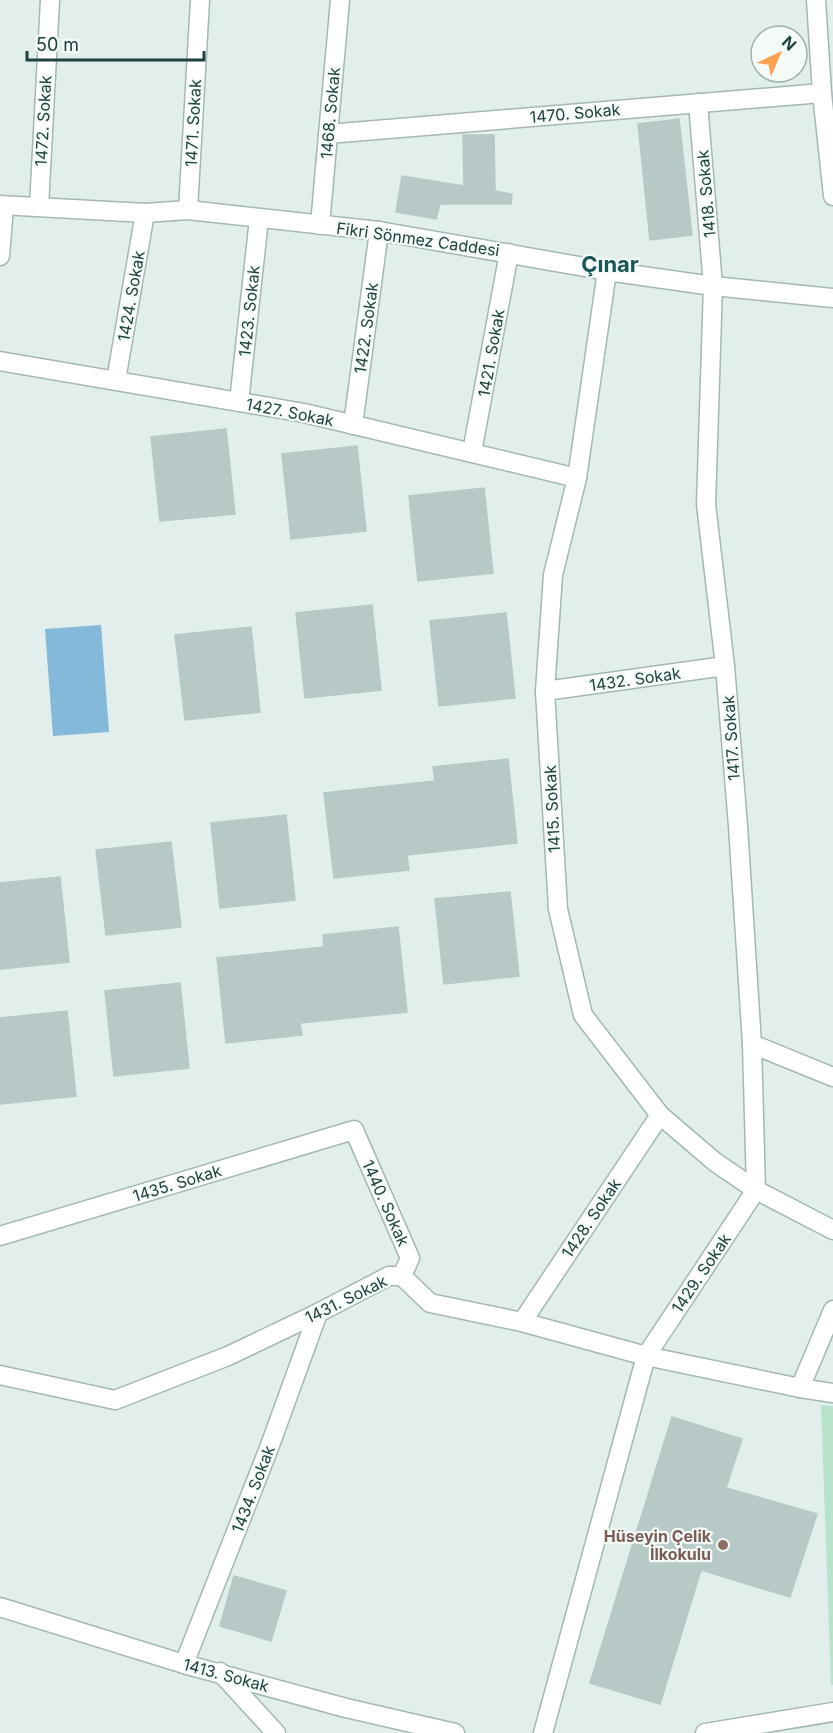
<svg xmlns="http://www.w3.org/2000/svg" width="833" height="1733" font-family="Inter,sans-serif">
<style>
.green{fill:#b9e2cd}
.water{fill:#84b9da}
.building{fill:#b7c9c6;stroke:#b4c9c5;stroke-width:1.5}
.lines{fill:none;stroke-linecap:round;stroke-linejoin:round}
.minor-casing{stroke:#a4b7b5;stroke-width:21}
.tertiary-casing{stroke:#a4b7b5;stroke-width:21}
.minor{stroke:#fff;stroke-width:18}
.tertiary{stroke:#fff;stroke-width:18}
.education-dot{fill:#8d6e63;stroke:#f4faf8;stroke-width:2}
.labels{text-anchor:middle;dominant-baseline:central;stroke-width:4.5;stroke-linejoin:round;paint-order:stroke}
.street-label{font-size:16px;fill:#204240;stroke:#f4faf8}
.education-label{font-size:16px;font-weight:bold;fill:#785e54;stroke:#f4faf8;text-anchor:end}
.district-label{font-size:22px;font-weight:bold;fill:#195756;stroke:#f4faf8}
</style>
<rect width="100%" height="100%" fill="#e2eeec"/>
<path class="green" d="M 821,1405 L 833,1406 L 833,1685 L 831,1685 Z"/>
<path class="water" d="M 101,625 L 109,732 L 53,736 L 45,629 Z"/>
<g class="building">
<path d="M 679,119 L 692,235 L 650,240 L 638,124 Z"/>
<path d="M 463,135 L 494,135 L 495,191 L 512,194 L 511,204 L 440,204 L 436,219 L 396,212 L 402,176 L 464,186 Z"/>
<path d="M 226,429 L 235,514 L 160,521 L 151,437 Z"/>
<path d="M 357,446 L 366,531 L 291,539 L 282,454 Z"/>
<path d="M 484,488 L 493,573 L 418,581 L 409,496 Z"/>
<path d="M 372,605 L 381,690 L 305,698 L 296,613 Z"/>
<path d="M 506,613 L 515,698 L 439,706 L 430,621 Z"/>
<path d="M 251,627 L 260,712 L 185,720 L 175,635 Z"/>
<path d="M 508,759 L 517,843 L 407,855 L 409,870 L 334,878 L 324,793 L 435,781 L 433,767 Z"/>
<path d="M 286,815 L 295,900 L 220,908 L 211,823 Z"/>
<path d="M 171,842 L 181,927 L 106,935 L 96,850 Z"/>
<path d="M 60,877 L 69,962 L 0,969 L 0,883 Z"/>
<path d="M 510,892 L 519,976 L 444,984 L 435,899 Z"/>
<path d="M 398,927 L 407,1012 L 300,1023 L 302,1035 L 226,1043 L 217,958 L 324,947 L 323,935 Z"/>
<path d="M 180,983 L 189,1068 L 114,1076 L 105,991 Z"/>
<path d="M 67,1011 L 76,1096 L 0,1104 L 0,1018 Z"/>
<path d="M 672,1417 L 742,1439 L 726,1488 L 817,1514 L 790,1597 L 701,1570 L 660,1704 L 590,1683 Z"/>
<path d="M 234,1576 L 286,1591 L 271,1641 L 220,1626 Z"/>
</g>
<g class="lines">
<defs>
<g id="minor">
<path d="M 816,0 L 822,93 L 833,196"/>
<path d="M 328,134 L 822,93"/>
<path d="M 0,205 L 145,213 L 188,210 L 379,231 L 607,271 L 713,286 L 833,298"/>
<path d="M 39,207 L 50,0"/>
<path d="M 188,210 L 200,0"/>
<path d="M 320,225 L 340,0"/>
<path d="M 0,256 L 4,206"/>
<path d="M 607,271 L 577,478 L 553,575 L 545,691 L 558,909 L 583,1015 L 660,1115 L 715,1162 L 756,1190 L 833,1230"/>
<path d="M 0,361 L 304,413 L 577,478"/>
<path d="M 116,380 L 145,213"/>
<path d="M 239,402 L 259,219"/>
<path d="M 353,425 L 379,231"/>
<path d="M 472,452 L 509,253"/>
<path d="M 545,691 L 725,666"/>
<path d="M 752,1044 L 833,1077"/>
<path d="M 0,1236 L 354,1130 L 410,1258 L 402,1276"/>
<path d="M 522,1322 L 660,1115"/>
<path d="M 0,1375 L 115,1400 L 228,1356 L 318,1313 L 389,1276 L 402,1276 L 430,1303 L 522,1322 L 646,1356 L 800,1388 L 833,1393"/>
<path d="M 800,1388 L 833,1310"/>
<path d="M 184,1664 L 269,1448 L 318,1313"/>
<path d="M 220,1672 L 276,1733"/>
<path d="M 543,1733 L 646,1356 L 756,1190 L 752,1044 L 738,826 L 725,666 L 706,504 L 713,286 L 698,103"/>
</g>
<g id="tertiary">
<path d="M 0,1607 L 184,1664 L 346,1708 L 455,1733"/>
<path d="M 705,1733 L 833,1712"/>
</g>
</defs>
<use href="#minor" class="minor-casing"/>
<use href="#tertiary" class="tertiary-casing"/>
<use href="#minor" class="minor"/>
<use href="#tertiary" class="tertiary"/>
</g>
<circle class="education-dot" cx="723" cy="1545" r="6"/>
<g class="labels">
<g class="street-label">
<text transform="translate(330 113) rotate(-85)">1468. Sokak</text>
<text transform="translate(575 113) rotate(-5)">1470. Sokak</text>
<text transform="translate(43 121) rotate(-87)">1472. Sokak</text>
<text transform="translate(193 123) rotate(-87)">1471. Sokak</text>
<text transform="translate(706 194) rotate(-95)">1418. Sokak</text>
<text transform="translate(418 239) rotate(8)">Fikri Sönmez Caddesi</text>
<text transform="translate(131 296) rotate(-80)">1424. Sokak</text>
<text transform="translate(249 311) rotate(-84)">1423. Sokak</text>
<text transform="translate(366 328) rotate(-82)">1422. Sokak</text>
<text transform="translate(491 353) rotate(-80)">1421. Sokak</text>
<text transform="translate(290 412) rotate(11)">1427. Sokak</text>
<text transform="translate(635 679) rotate(-8)">1432. Sokak</text>
<text transform="translate(731 738) rotate(-94)">1417. Sokak</text>
<text transform="translate(552 809) rotate(-93)">1415. Sokak</text>
<text transform="translate(177 1183) rotate(-17)">1435. Sokak</text>
<text transform="translate(386 1203) rotate(66)">1440. Sokak</text>
<text transform="translate(591 1218) rotate(-56)">1428. Sokak</text>
<text transform="translate(701 1273) rotate(-56)">1429. Sokak</text>
<text transform="translate(346 1299) rotate(-26)">1431. Sokak</text>
<text transform="translate(253 1489) rotate(-69)">1434. Sokak</text>
<text transform="translate(226 1675) rotate(15)">1413. Sokak</text>
</g>
<g class="education-label">
<text x="711" y="1536">Hüseyin Çelik<tspan x="711" dy="18">İlkokulu</tspan></text>
</g>
<g class="district-label">
<text x="610" y="264">Çınar</text>
</g>
</g>
<g transform="translate(779 54) rotate(44)"><circle r="28" fill="#f4faf8" stroke="#9fb0ae" stroke-width="1.5"/>
<path d="M0-4.5L10 22L0 15L-10 22Z" fill="#ffa250"/>
<text y="-9" font-size="16" font-weight="bold" text-anchor="middle" fill="#204240">N</text>
</g>
<path d="M27 51v9h177v-9" fill="none" stroke="#204240" stroke-width="3"/>
<text x="36" y="51" font-size="18" fill="#204240" stroke="#f4faf8" stroke-width="4.5" paint-order="stroke">50 m</text>
</svg>
